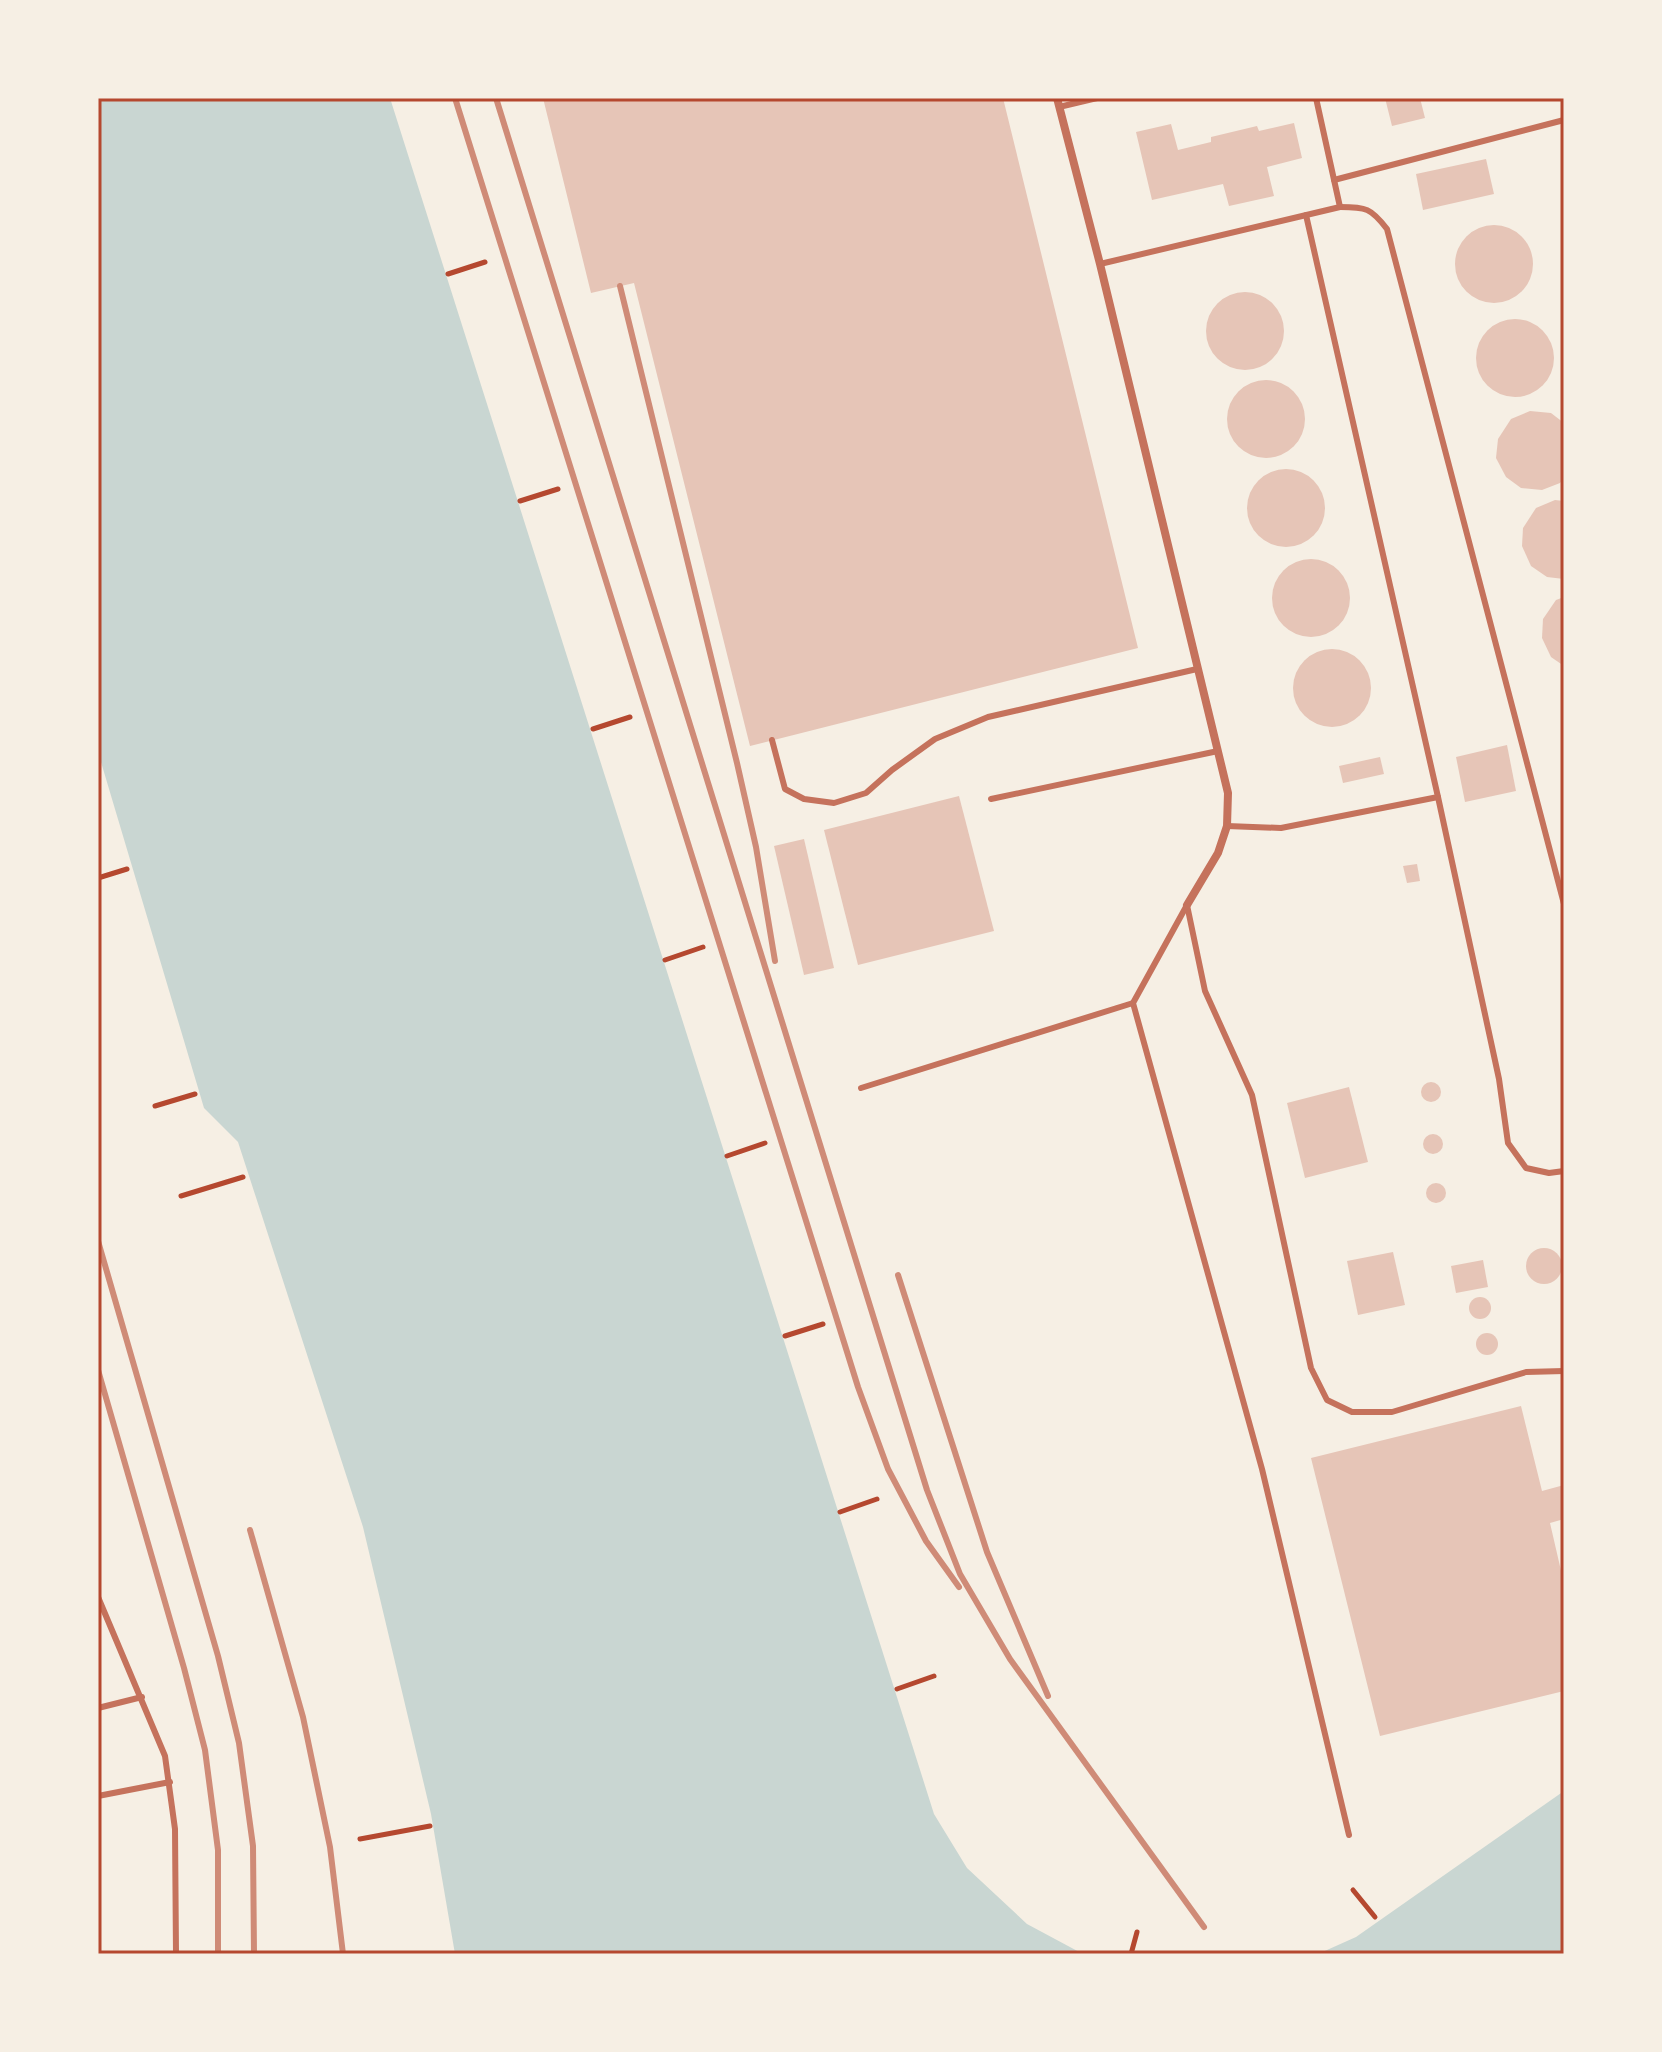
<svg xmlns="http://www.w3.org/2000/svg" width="1662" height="2052" font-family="'Alegreya Sans',sans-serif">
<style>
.water{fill:#c9d6d2}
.building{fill:#e6c5b7}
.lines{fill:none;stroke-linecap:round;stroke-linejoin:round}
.path{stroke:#b5482f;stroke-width:5}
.service{stroke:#c5725c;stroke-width:6}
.minor{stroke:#c5725c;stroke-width:8}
.rail{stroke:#cf8b77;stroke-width:6}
.neatline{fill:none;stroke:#b5482f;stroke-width:3}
</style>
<rect width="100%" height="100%" fill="#f6efe4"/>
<g class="water">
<path d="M 98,98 L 390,98 L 934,1814 L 967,1868 L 1027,1924 L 1083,1954 L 455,1954 L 431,1814 L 363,1527 L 238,1142 L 204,1108 L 98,752 Z"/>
<path d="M 1564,1791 L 1564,1954 L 1318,1954 L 1356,1937 Z"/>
</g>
<g class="building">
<path d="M 543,98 L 1003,98 L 1138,648 L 750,746 L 634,283 L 591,293 Z"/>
<path d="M 1385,98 L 1420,98 L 1425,118 L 1392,126 Z"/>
<path d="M 1294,123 L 1302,158 L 1267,167 L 1274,196 L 1229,206 L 1223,184 L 1152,200 L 1136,132 L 1171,124 L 1178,150 L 1211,142 L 1211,137 L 1257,126 L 1259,131 Z"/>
<path d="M 1486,159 L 1494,194 L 1423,210 L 1416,174 Z"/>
<circle cx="1494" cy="264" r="39"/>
<circle cx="1245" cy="331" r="39"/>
<circle cx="1515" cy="358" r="39"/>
<circle cx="1266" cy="419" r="39"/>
<path d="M 1530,411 L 1551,413 L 1564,423 L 1564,478 L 1560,483 L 1542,490 L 1521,488 L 1506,477 L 1496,458 L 1498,439 L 1511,419 Z"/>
<circle cx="1286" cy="508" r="39"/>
<path d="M 1555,500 L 1564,501 L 1564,579 L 1547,577 L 1531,566 L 1522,546 L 1523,528 L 1536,508 Z"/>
<circle cx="1311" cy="598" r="39"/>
<path d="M 1564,597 L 1564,666 L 1551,657 L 1542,638 L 1543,619 L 1556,600 Z"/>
<circle cx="1332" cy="688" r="39"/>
<path d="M 1507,745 L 1516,791 L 1465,802 L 1456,757 Z"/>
<path d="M 1380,757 L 1384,774 L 1343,783 L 1339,766 Z"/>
<path d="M 959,796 L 994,931 L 858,965 L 824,830 Z"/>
<path d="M 804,839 L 834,968 L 804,975 L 774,846 Z"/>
<path d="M 1417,864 L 1420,881 L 1407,883 L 1403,866 Z"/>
<circle cx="1431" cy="1092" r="10"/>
<path d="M 1349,1087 L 1368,1162 L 1305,1178 L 1287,1103 Z"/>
<circle cx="1433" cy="1144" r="10"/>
<circle cx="1436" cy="1193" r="10"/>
<circle cx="1544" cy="1266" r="18"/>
<path d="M 1393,1252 L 1405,1305 L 1358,1315 L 1347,1261 Z"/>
<path d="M 1483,1260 L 1488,1287 L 1456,1293 L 1451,1266 Z"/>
<circle cx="1480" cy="1308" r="11"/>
<circle cx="1487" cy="1344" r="11"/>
<path d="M 1521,1406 L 1542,1491 L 1564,1485 L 1564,1519 L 1550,1523 L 1562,1575 L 1564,1574 L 1564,1691 L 1380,1736 L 1311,1458 Z"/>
</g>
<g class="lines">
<g class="path">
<path d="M 448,274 L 485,262"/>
<path d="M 520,501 L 558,489"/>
<path d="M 593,729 L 630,717"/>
<path d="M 98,878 L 127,869"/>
<path d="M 665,960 L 703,947"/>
<path d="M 155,1106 L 195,1094"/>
<path d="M 727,1156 L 765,1143"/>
<path d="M 181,1196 L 243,1177"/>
<path d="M 785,1336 L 823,1324"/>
<path d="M 840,1512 L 877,1499"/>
<path d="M 897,1689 L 934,1676"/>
<path d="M 360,1839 L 430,1826"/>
<path d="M 1353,1890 L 1375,1917"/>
<path d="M 1131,1954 L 1137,1932"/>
</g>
<g class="service">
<path d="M 1059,107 L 1097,98"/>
<path d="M 1334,180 L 1564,120"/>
<path d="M 1340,207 C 1366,207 1371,208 1387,229 L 1564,904"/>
<path d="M 1100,264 L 1340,207 L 1316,98"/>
<path d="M 772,740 L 785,789 L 804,799 L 834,803 L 866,793 L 892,770 L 935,739 L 988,717 L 1197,669"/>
<path d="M 1438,797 L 1499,1079 L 1508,1143 L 1526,1168 L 1549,1173 L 1564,1171"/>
<path d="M 991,799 L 1218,751"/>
<path d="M 1227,826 L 1281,828 L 1438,797 L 1306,215"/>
<path d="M 1187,905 L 1133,1003 L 1262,1469 L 1349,1835"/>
<path d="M 1187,905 L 1205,991 L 1252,1095 L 1311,1368 L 1327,1400 L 1352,1412 L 1392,1412 L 1526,1372 L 1564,1371"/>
<path d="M 861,1088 L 1133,1003"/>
<path d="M 98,1597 L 165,1756 L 175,1829 L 176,1954"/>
<path d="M 98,1708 L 142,1697"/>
<path d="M 98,1796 L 170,1782"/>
</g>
<path class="minor" d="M 1057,98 L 1100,264 L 1228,793 L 1227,826 L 1218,853 L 1187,905"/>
<g class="rail">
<path d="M 455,98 L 858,1387 L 888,1469 L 926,1541 L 959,1587"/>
<path d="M 496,98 L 927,1490 L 960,1574 L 1010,1659 L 1204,1927"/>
<path d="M 620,286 L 737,763 L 756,847 L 775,961"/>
<path d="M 98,1241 L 218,1656 L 239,1743 L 253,1846 L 254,1954"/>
<path d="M 898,1275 L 987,1552 L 1048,1696"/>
<path d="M 98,1370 L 184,1668 L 205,1750 L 218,1850 L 218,1954"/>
<path d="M 250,1530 L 303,1717 L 330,1847 L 343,1954"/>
</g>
</g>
<rect width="1662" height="2052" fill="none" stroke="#f6efe4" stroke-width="200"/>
<rect x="100" y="100" width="1462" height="1852" class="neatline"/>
</svg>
